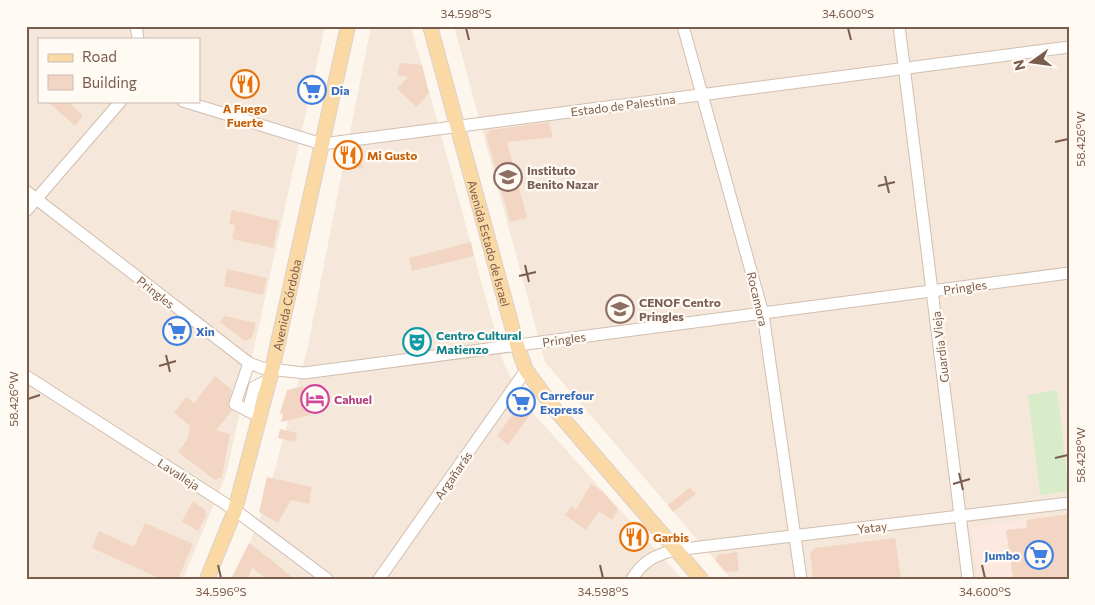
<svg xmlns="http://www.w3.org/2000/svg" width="1095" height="605" font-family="Commissioner,sans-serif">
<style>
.residential{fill:#f5e8da;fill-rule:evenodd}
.commercial{fill:#fde8e0}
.green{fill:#d8ecc9}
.building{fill:#f3d5c3}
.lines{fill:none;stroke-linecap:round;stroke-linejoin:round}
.minor-casing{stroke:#d1beb0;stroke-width:13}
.major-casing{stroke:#dad1cd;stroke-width:16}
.minor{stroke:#fff;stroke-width:11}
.major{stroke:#fbd9a5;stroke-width:14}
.ticks{fill:none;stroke:#7a5c4d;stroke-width:2}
.labels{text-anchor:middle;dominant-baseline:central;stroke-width:4.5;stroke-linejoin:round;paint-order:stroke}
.shop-label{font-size:12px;font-weight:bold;fill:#366cbe;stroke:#fffaf3;text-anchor:start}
.street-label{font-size:12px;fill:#7a5c4d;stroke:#fffaf3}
.food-label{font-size:12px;font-weight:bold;fill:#c56008;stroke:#fffaf3;text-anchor:start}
.education-label{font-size:12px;font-weight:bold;fill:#785e54;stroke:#fffaf3;text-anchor:start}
.culture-label{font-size:12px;font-weight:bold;fill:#0d838f;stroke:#fffaf3;text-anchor:start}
.hotel-label{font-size:12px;font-weight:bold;fill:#b23c85;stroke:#fffaf3;text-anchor:start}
.neatline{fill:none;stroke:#7a5c4d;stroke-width:2}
.ticks-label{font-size:12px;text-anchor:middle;fill:#7a5c4d}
</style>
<rect width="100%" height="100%" fill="#fdf6ec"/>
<g class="residential">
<path d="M 26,26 L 325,26 L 226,475 L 183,579 L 26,579 ZM 39,39 L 199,39 L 199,101 L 39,101 Z"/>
<path d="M 371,26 L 411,26 L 504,364 L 525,404 L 682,579 L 234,579 L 264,509 L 307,350 Z"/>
<path d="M 454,26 L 1069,26 L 1069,579 L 731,579 L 545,362 Z"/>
</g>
<path class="commercial" d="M 1069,514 L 1069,579 L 978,579 L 971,527 Z"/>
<path class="green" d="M 1057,390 L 1069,491 L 1040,495 L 1028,395 Z"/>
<g class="building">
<path d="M 400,63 L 422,65 L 429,93 L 417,107 L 397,89 L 408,77 L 397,75 Z"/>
<path d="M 47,101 L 67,101 L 83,116 L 75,126 Z"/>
<path d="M 549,122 L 553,137 L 507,142 L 527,218 L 510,222 L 486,135 L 490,130 Z"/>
<path d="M 361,151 L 363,169 L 342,165 L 347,152 Z"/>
<path d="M 232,210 L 279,221 L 273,248 L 232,239 L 235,225 L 229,224 Z"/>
<path d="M 471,242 L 474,256 L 412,271 L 409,258 Z"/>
<path d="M 227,269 L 267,278 L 263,295 L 224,286 Z"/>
<path d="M 225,316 L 256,323 L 252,338 L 245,341 L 220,322 Z"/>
<path d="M 215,376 L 232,390 L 228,405 L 232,411 L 216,430 L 230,434 L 222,477 L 215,480 L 178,452 L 187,440 L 190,426 L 174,413 L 186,397 L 194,403 Z"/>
<path d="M 303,386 L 310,415 L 281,422 L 283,414 L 280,413 L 287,390 Z"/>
<path d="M 523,400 L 532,412 L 508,445 L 497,436 Z"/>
<path d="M 280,429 L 297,433 L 295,442 L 278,438 Z"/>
<path d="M 267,477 L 312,487 L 309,504 L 291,500 L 278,523 L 259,512 Z"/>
<path d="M 591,484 L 603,492 L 618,509 L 612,520 L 599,511 L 586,530 L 565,515 L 571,506 L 576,510 Z"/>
<path d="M 690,487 L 696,494 L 673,512 L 668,505 Z"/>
<path d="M 193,501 L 205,510 L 206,516 L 198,531 L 182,521 Z"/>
<path d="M 1069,514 L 1069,579 L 1013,579 L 1006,530 L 1027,528 L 1026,520 Z"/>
<path d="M 145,523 L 193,544 L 178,579 L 161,579 L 92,548 L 99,531 L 134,547 Z"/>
<path d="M 895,538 L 901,577 L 813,579 L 810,553 L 815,548 Z"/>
<path d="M 249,543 L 273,561 L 294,579 L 266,579 L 252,567 L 248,579 L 231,579 Z"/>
<path d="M 737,552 L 739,571 L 726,572 L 715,560 L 718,555 Z"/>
</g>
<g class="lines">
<defs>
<g id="minor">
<path d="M 136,26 L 138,39"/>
<path d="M 683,26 L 763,314 L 801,579"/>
<path d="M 899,26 L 968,579"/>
<path d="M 183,101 L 322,144 L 1069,47"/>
<path d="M 26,191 L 249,363 L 262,368 L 304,373 L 1069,273"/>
<path d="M 26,211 L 121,101"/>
<path d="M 249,363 L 235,404 L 260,417"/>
<path d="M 26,376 L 235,510 L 327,579"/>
<path d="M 248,411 L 254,387 L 270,379"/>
<path d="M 379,579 L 526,370"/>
<path d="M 632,579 C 643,561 655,555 675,550 L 1069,503"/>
</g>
<g id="major">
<path id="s1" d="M 430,26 L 517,345 L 526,370 L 553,407 L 701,579"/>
<path id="s2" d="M 207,579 L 235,510 L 272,370 L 348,26"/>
</g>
</defs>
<use href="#minor" class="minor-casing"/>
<use href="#major" class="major-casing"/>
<use href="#minor" class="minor"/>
<use href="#major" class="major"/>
</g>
<path class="ticks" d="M 466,28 L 469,40M 848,28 L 851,40M 1055,142 L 1068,139M 885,176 L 889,193M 878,186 L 895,182M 525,265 L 529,282M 519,276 L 536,272M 166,355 L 170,372M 159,366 L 176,361M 28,399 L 40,395M 1055,458 L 1068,455M 959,473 L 963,490M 953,484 L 970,479M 218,565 L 221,578M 600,565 L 603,578M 982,565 L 985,578"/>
<defs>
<symbol id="restaurant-ring" viewBox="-11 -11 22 22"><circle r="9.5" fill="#fffaf3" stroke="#e8710a" stroke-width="1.5"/><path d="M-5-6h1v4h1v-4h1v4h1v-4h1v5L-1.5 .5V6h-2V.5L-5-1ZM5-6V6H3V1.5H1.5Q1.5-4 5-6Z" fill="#e8710a"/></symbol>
<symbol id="supermarket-ring" viewBox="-11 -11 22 22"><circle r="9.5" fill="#fffaf3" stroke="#3f7fe0" stroke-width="1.5"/><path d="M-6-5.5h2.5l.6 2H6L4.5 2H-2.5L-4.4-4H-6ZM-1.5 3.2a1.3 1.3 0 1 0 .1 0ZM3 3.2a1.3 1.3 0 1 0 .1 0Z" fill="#3f7fe0"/></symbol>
<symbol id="school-ring" viewBox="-11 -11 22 22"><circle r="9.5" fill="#fffaf3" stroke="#8d6e63" stroke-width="1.5"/><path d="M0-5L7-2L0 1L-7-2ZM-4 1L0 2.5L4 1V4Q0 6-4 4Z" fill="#8d6e63"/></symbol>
<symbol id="theatre-ring" viewBox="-11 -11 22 22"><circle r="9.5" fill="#fffaf3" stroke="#0f9aa8" stroke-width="1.5"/><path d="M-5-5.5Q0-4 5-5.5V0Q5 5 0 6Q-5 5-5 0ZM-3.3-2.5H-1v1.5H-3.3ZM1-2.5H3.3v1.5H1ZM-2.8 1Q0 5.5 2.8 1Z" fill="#0f9aa8"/></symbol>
<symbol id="hotel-ring" viewBox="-11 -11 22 22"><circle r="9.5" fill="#fffaf3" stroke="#d1479c" stroke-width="1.5"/><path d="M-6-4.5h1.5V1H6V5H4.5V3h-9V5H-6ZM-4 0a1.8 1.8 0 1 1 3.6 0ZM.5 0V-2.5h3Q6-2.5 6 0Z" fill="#d1479c"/></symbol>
</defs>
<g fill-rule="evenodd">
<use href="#restaurant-ring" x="229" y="68" width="32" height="32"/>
<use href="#supermarket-ring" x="296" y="74" width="32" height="32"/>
<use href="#restaurant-ring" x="332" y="139" width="32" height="32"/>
<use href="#school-ring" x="492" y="161" width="32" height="32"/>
<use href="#school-ring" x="604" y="293" width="32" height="32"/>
<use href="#supermarket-ring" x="161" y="315" width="32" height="32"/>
<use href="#theatre-ring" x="401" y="326" width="32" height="32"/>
<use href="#hotel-ring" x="299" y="383" width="32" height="32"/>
<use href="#supermarket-ring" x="505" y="386" width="32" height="32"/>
<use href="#restaurant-ring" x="618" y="521" width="32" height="32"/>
<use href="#supermarket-ring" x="1023" y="539" width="32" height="32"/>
</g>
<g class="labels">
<g class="shop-label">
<text x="331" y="90">Dia</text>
<text x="196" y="331">Xin</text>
<text x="540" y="395">Carrefour<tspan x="540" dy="14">Express</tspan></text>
<text x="1020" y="555" text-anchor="end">Jumbo</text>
</g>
<g class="street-label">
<text transform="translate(623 105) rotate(-7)">Estado de Palestina</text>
<text stroke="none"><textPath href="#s1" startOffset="225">Avenida Estado de Israel</textPath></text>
<text transform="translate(965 287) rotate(-8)">Pringles</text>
<text transform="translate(156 292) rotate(38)">Pringles</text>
<text transform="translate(758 299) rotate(77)">Rocamora</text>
<text stroke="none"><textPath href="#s2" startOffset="286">Avenida Córdoba</textPath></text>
<text transform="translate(564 339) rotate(-8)">Pringles</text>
<text transform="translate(940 347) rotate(-97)">Guardia Vieja</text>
<text transform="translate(179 474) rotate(33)">Lavalleja</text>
<text transform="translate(453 475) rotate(-55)">Argañarás</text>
<text transform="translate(872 527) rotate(-7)">Yatay</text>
</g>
<g class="food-label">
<text x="245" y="108" text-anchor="middle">A Fuego<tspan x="245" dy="14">Fuerte</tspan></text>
<text x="367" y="155">Mi Gusto</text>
<text x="653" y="537">Garbis</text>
</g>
<g class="education-label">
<text x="527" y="170">Instituto<tspan x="527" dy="14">Benito Nazar</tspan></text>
<text x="639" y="302">CENOF Centro<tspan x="639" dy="14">Pringles</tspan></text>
</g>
<g class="culture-label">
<text x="436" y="335">Centro Cultural<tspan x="436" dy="14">Matienzo</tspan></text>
</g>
<g class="hotel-label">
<text x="334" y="399">Cahuel</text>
</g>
</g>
<rect width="1095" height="605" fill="none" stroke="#fffaf3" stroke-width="55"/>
<rect x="38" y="38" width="162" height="65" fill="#fffaf3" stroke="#cabbb1"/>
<rect x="48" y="54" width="25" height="8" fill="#fbd9a5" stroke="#cabbb1"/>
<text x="82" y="62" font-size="15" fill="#7a5c4d">Road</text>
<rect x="48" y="75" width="25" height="15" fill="#f3d5c3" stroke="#cabbb1"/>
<text x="82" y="88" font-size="15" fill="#7a5c4d">Building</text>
<g transform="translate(1032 62) rotate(256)" stroke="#fffaf3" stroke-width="4" paint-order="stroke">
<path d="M0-4L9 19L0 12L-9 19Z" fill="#7a5c4d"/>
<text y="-8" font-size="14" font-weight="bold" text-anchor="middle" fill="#7a5c4d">N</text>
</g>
<rect x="28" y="28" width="1040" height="550" class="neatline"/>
<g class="ticks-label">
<text x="466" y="18">34.598°S</text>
<text x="848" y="18">34.600°S</text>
<text transform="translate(1081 139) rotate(-90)" y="4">58.426°W</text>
<text transform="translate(14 399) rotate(-90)" y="4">58.426°W</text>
<text transform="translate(1081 455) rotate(-90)" y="4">58.428°W</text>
<text x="221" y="596">34.596°S</text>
<text x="603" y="596">34.598°S</text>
<text x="985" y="596">34.600°S</text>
</g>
</svg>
